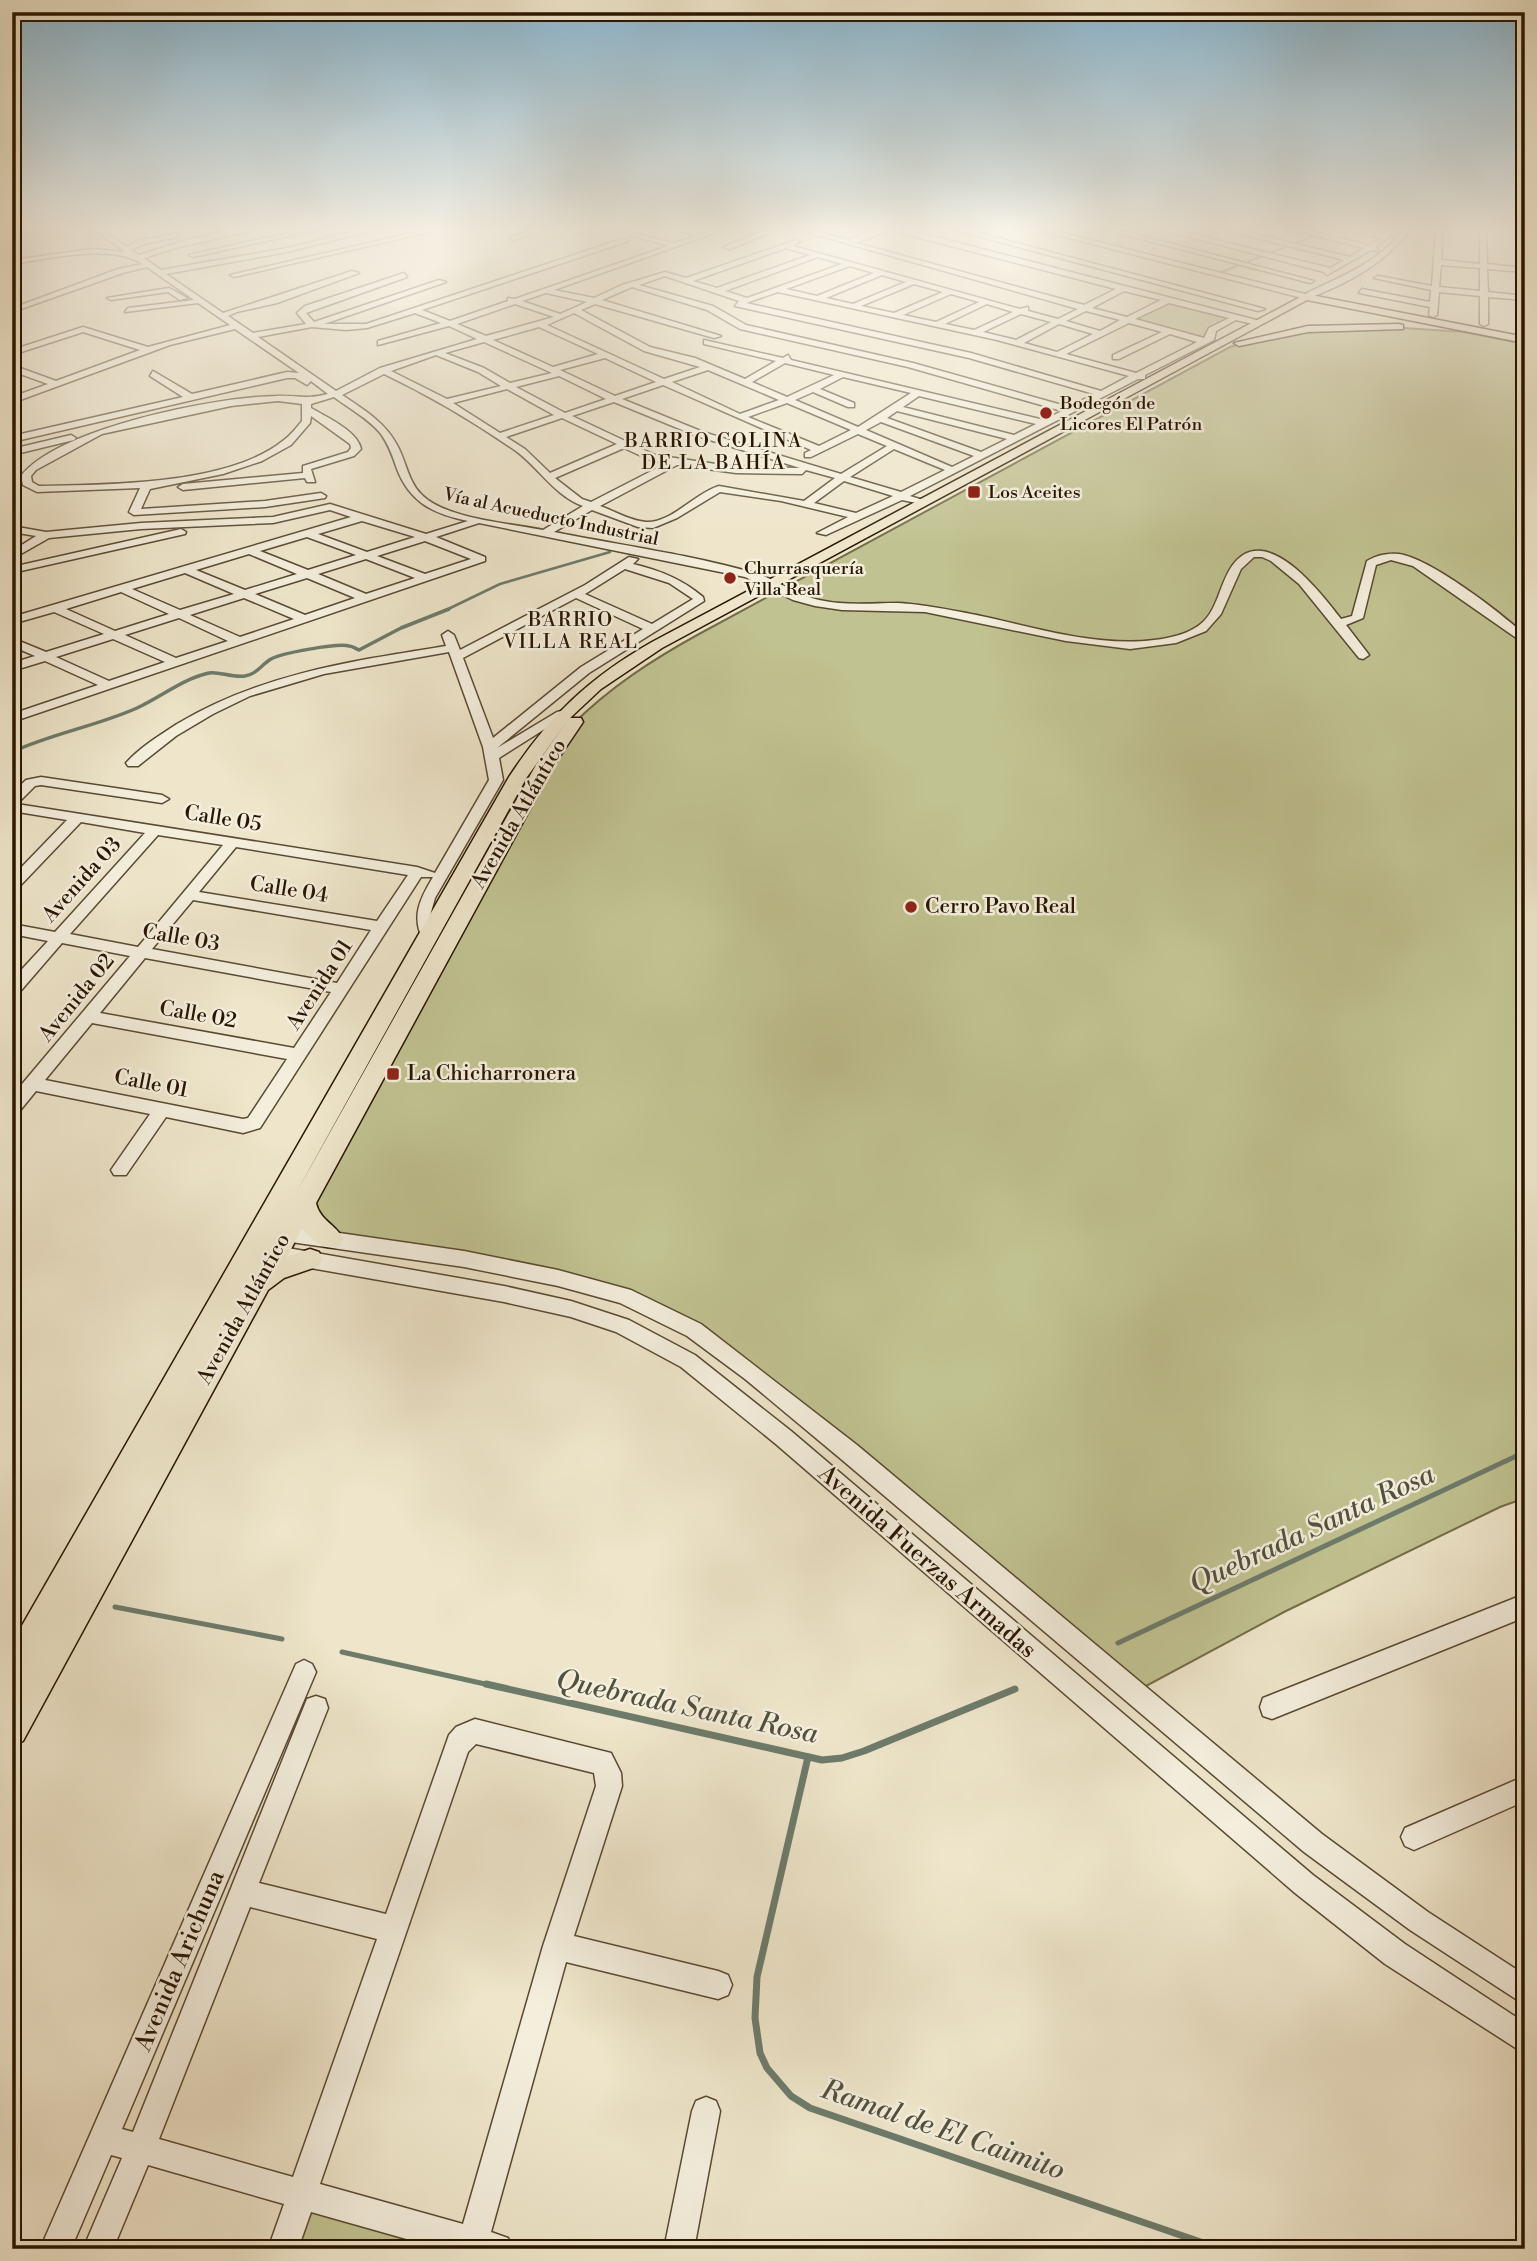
<svg xmlns="http://www.w3.org/2000/svg" width="1537" height="2261" font-family="'Libre Bodoni',serif">
<style>
.green{fill:#c1c291;stroke:#756c48;stroke-width:2}
.lines{fill:none;stroke-linecap:round;stroke-linejoin:round}
.stream-far4{stroke:#6d7b6b;stroke-width:2}
.stream-far3{stroke:#6d7b6b;stroke-width:2.5}
.stream-far2{stroke:#6d7b6b;stroke-width:3.5}
.stream-far1{stroke:#6d7b6b;stroke-width:5}
.stream{stroke:#6d7b6b;stroke-width:7}
.minor-casing{stroke:#5a4a32;stroke-width:3}
.major-casing{stroke:#291600;stroke-width:3}
.minor{fill:#f4eedd;fill-rule:evenodd}
.major{fill:#eee5ca;fill-rule:evenodd}
.poi-dot{fill:#8f2418;stroke:#f4eedd;stroke-width:2.5}
.labels{text-anchor:middle;dominant-baseline:central;stroke-width:5;stroke-linejoin:round;paint-order:stroke}
.far-poi-label{font-size:18px;fill:#291600;stroke:#f4eedd;text-anchor:start}
.far-street-label{font-size:18px;fill:#291600;stroke:#f4eedd}
.far-neighbourhood-label{font-size:19px;letter-spacing:2px;fill:#291600;stroke:#f4eedd}
.street-label{font-size:21px;fill:#291600;stroke:#f4eedd}
.poi-label{font-size:21px;fill:#291600;stroke:#f4eedd;text-anchor:start}
.near-street-label{font-size:24px;fill:#291600;stroke:#f4eedd}
.near-water-label{font-size:28px;font-style:italic;fill:#51513f;stroke:#f4eedd}
</style>
<rect width="100%" height="100%" fill="#eee5ca"/>
<filter id="stains"><feTurbulence type="fractalNoise" baseFrequency=".00286" numOctaves="4"/><feColorMatrix values="0 0 0 0 .2 0 0 0 0 .09 0 0 0 0 .02 0 0 0 .5 -.17"/></filter>
<radialGradient id="worn" r=".72"><stop offset=".6" stop-color="#630" stop-opacity="0"/><stop offset="1" stop-color="#630" stop-opacity=".3"/></radialGradient>
<g class="green">
<path d="M 1166,301 L 1233,319 L 1204,341 L 1128,319 Z"/>
<path d="M 1374,326 L 1464,332 L 1525,344 L 1525,1498 L 1500,1507 L 1284,1612 L 1133,1693 L 752,1373 L 624,1296 L 331,1239 L 305,1212 L 571,726 C 610,687 652,660 699,634 L 1230,347 L 1277,333 Z"/>
<path d="M 302,2193 L 497,2249 L 283,2249 Z"/>
</g>
<g class="lines">
<path class="stream-far4" d="M 1219,273 L 1334,228"/>
<path class="stream-far3" d="M 444,611 L 500,584 L 610,552"/>
<path class="stream-far2" d="M 12,752 C 53,733 97,726 137,708 C 161,697 182,679 209,673 C 218,671 232,678 245,676 C 257,674 261,665 271,659 C 281,653 338,643 349,646 C 353,646 356,649 359,650 L 401,628 L 449,609"/>
<g class="stream-far1">
<path d="M 12,1585 L 17,1586"/>
<path d="M 115,1607 L 282,1639"/>
<path d="M 1118,1643 L 1525,1452"/>
<path d="M 342,1652 L 494,1686"/>
</g>
<g class="stream">
<path d="M 486,1684 L 822,1760 L 842,1758 L 864,1751 L 1015,1689"/>
<path d="M 808,1757 L 757,1977 L 755,2018 L 760,2053 L 767,2068 L 791,2096 L 810,2108 L 1221,2249"/>
</g>
<defs>
<g id="minor">
<path d="M 92,228 L 100,228 L 127,247 L 139,240 L 177,234 L 181,236 L 144,244 L 131,250 L 139,255 C 178,242 222,228 263,228 L 176,248 L 144,258 L 161,270 L 287,248 L 369,228 L 382,228 L 287,252 L 166,274 L 223,313 L 352,271 L 359,273 L 277,303 L 237,312 L 228,316 L 253,333 L 306,324 L 297,313 L 305,306 L 404,273 L 407,277 L 306,313 L 314,322 L 439,280 L 446,282 L 324,324 L 366,324 L 622,239 L 629,241 L 422,310 L 450,321 L 508,301 L 508,298 L 515,299 L 668,246 L 627,234 L 627,232 L 675,243 L 696,236 L 673,228 L 703,234 L 718,228 L 729,228 L 554,290 L 594,298 L 622,285 L 665,272 L 686,278 L 796,240 L 800,242 L 793,246 L 1020,309 L 1028,307 L 1028,311 L 1058,319 L 1078,309 L 792,228 L 804,228 L 848,240 L 880,228 L 901,228 L 1260,321 L 1257,325 L 1236,320 L 1216,331 L 1214,340 L 1145,375 L 1145,379 L 1138,379 L 910,496 L 926,501 L 926,505 L 902,500 L 826,535 L 817,533 L 848,517 L 781,501 L 720,492 L 677,518 L 653,528 L 638,527 L 592,510 L 554,532 C 619,545 687,554 751,572 C 775,578 795,595 819,600 C 845,606 872,603 898,603 C 919,604 940,608 961,612 C 1023,623 1090,648 1154,640 C 1171,638 1190,634 1203,622 C 1218,608 1220,583 1232,566 C 1265,519 1321,593 1341,619 L 1352,616 L 1367,561 C 1377,555 1388,553 1399,554 C 1431,559 1500,612 1525,635 L 1525,644 L 1413,566 L 1391,560 L 1376,565 L 1363,618 L 1346,625 L 1369,655 L 1363,659 L 1359,658 L 1299,584 L 1271,561 L 1262,557 L 1254,557 L 1241,569 L 1221,614 L 1206,631 L 1176,643 L 1130,649 L 1066,641 L 925,612 L 842,610 L 815,606 L 793,600 L 745,577 L 479,523 L 436,537 L 485,557 L 485,561 L 12,722 L 12,714 L 98,685 L 45,661 L 12,671 L 12,663 L 35,656 L 12,646 L 12,638 L 46,652 L 104,634 L 54,612 L 12,624 L 12,617 L 351,517 L 330,510 L 273,523 L 141,529 L 49,538 L 12,559 L 12,551 L 36,536 L 12,532 L 12,526 L 46,532 L 141,523 L 273,517 L 330,504 L 426,534 L 468,521 C 434,514 410,503 397,469 C 393,457 389,445 381,434 C 369,419 350,409 334,397 L 311,404 L 311,408 C 326,417 358,431 361,449 L 354,456 L 311,469 L 315,482 L 307,482 L 305,478 L 183,490 L 178,487 L 183,484 L 303,473 L 303,466 L 348,452 L 351,448 L 350,444 L 311,416 L 310,423 L 291,445 L 262,461 L 223,474 L 150,489 L 141,509 L 265,501 L 321,493 L 326,496 L 325,498 L 265,507 L 134,515 L 129,512 L 140,488 L 37,492 L 23,485 L 21,476 C 59,428 215,397 276,396 C 299,395 303,400 328,394 L 311,381 L 307,385 L 295,378 L 287,378 L 12,442 L 12,436 L 183,397 L 150,376 L 153,371 L 192,394 L 287,372 L 299,373 L 235,329 L 170,345 L 12,403 L 12,397 L 48,384 L 12,371 L 12,365 L 56,381 L 140,350 L 83,332 L 12,355 L 12,350 L 83,327 L 148,347 L 230,325 L 198,303 L 125,312 L 128,308 L 194,300 L 147,267 L 123,273 L 21,309 L 21,305 L 118,269 L 142,264 C 112,243 48,259 12,264 L 12,260 L 92,249 L 125,252 ZM 889,230 L 1116,289 L 1084,305 L 856,243 ZM 786,248 L 810,255 L 717,288 L 693,281 ZM 818,257 L 842,264 L 747,298 L 725,291 ZM 850,266 L 874,273 L 817,296 L 786,289 ZM 882,275 L 906,282 L 853,304 L 826,298 ZM 665,276 L 739,301 L 735,306 L 969,358 L 1094,394 L 1069,407 L 913,363 L 746,325 L 713,306 L 639,285 ZM 914,284 L 943,292 L 894,313 L 861,306 ZM 632,287 L 707,310 L 740,329 L 908,367 L 1062,411 L 1044,420 L 791,360 L 788,355 L 783,358 L 704,340 L 704,344 L 776,361 L 745,379 L 695,358 L 650,347 L 581,310 L 595,304 L 714,338 L 721,336 L 602,300 ZM 1124,291 L 1161,300 L 1127,317 L 1092,308 ZM 778,292 L 997,340 L 1129,376 L 1101,391 L 971,353 L 746,303 ZM 546,293 L 587,302 L 560,314 L 522,301 ZM 951,294 L 979,302 L 936,322 L 903,315 ZM 1169,303 L 1229,318 L 1209,328 L 1204,338 L 1135,319 ZM 515,304 L 554,317 L 486,336 L 457,324 ZM 987,304 L 1013,312 L 974,330 L 945,324 ZM 1086,311 L 1120,320 L 1100,331 L 1066,321 ZM 415,313 L 441,323 L 378,341 L 378,345 L 449,326 L 477,339 L 380,368 L 336,391 L 258,337 L 312,327 L 346,330 L 367,328 ZM 574,313 L 644,351 L 700,367 L 664,379 L 547,325 ZM 1021,314 L 1051,322 L 1016,340 L 983,332 ZM 1129,323 L 1162,332 L 1113,355 L 1113,359 L 1119,359 L 1170,334 L 1197,342 L 1136,373 L 1066,354 ZM 1059,324 L 1093,334 L 1057,352 L 1024,343 ZM 539,327 L 598,354 L 553,367 L 493,340 ZM 484,342 L 552,373 L 510,383 L 484,368 L 445,353 ZM 436,355 L 478,372 L 501,386 L 447,399 L 391,371 ZM 605,358 L 656,382 L 615,396 L 560,370 ZM 785,363 L 834,375 L 787,397 L 752,382 ZM 708,370 L 779,400 L 740,414 L 672,382 ZM 384,374 C 430,396 474,422 516,451 C 539,468 555,496 583,506 L 543,530 C 509,523 445,519 421,494 C 408,481 406,461 397,445 C 385,422 363,409 342,395 ZM 559,376 L 606,399 L 565,413 L 516,387 ZM 843,377 L 911,393 L 858,427 L 795,400 L 813,392 L 848,407 L 854,407 L 854,403 L 820,389 ZM 663,385 L 811,450 L 805,453 L 805,457 L 811,457 L 858,434 L 887,446 L 841,474 L 703,432 L 622,399 ZM 507,389 L 554,415 L 500,433 L 453,403 ZM 919,396 L 1036,424 L 1014,435 L 903,407 ZM 278,401 L 302,404 L 302,421 C 297,427 291,435 284,440 C 230,485 107,485 39,486 L 32,482 L 31,476 L 36,470 L 102,434 L 231,406 ZM 614,402 L 697,436 L 800,468 L 736,467 L 655,455 L 572,416 ZM 787,403 L 851,430 L 819,446 L 748,417 ZM 897,411 L 1007,439 L 981,452 L 887,418 ZM 562,418 L 617,444 L 550,473 L 525,449 L 506,437 ZM 881,422 L 974,456 L 952,467 L 866,430 ZM 624,448 L 650,460 L 667,463 L 591,502 L 582,499 L 555,478 ZM 894,449 L 945,470 L 901,492 L 850,477 ZM 677,465 L 736,473 L 802,474 L 806,470 L 835,478 L 804,501 L 719,486 C 695,493 672,523 646,522 C 631,521 614,511 600,506 ZM 844,481 L 893,496 L 856,513 L 814,503 ZM 362,521 L 415,537 L 367,552 L 318,534 ZM 307,537 L 356,555 L 308,570 L 260,551 ZM 425,541 L 471,559 L 425,574 L 377,556 ZM 249,554 L 297,574 L 245,590 L 196,570 ZM 366,559 L 415,578 L 366,594 L 318,574 ZM 185,573 L 234,594 L 180,610 L 132,589 ZM 307,578 L 355,598 L 305,615 L 255,594 ZM 121,592 L 169,614 L 115,631 L 66,609 ZM 244,598 L 294,619 L 240,637 L 190,615 ZM 179,618 L 228,641 L 176,658 L 125,635 ZM 113,639 L 165,662 L 109,681 L 56,657 Z"/>
<path d="M 310,228 L 325,228 L 193,257 L 189,255 Z"/>
<path d="M 433,228 L 447,228 L 234,277 L 230,275 Z"/>
<path d="M 539,228 L 551,228 L 513,240 L 509,238 Z"/>
<path d="M 584,228 L 594,228 L 578,234 L 578,232 Z"/>
<path d="M 771,228 L 782,228 L 730,249 L 723,247 Z"/>
<path d="M 947,228 L 960,228 L 1265,309 L 1258,311 Z"/>
<path d="M 1030,228 L 1043,228 L 1305,294 C 1341,276 1380,263 1404,228 L 1411,228 C 1387,263 1345,285 1306,299 Z"/>
<path d="M 1099,228 L 1112,228 L 1314,281 L 1310,283 Z"/>
<path d="M 1155,228 L 1168,228 L 1330,268 L 1344,260 L 1217,228 L 1230,228 L 1350,257 L 1364,248 L 1284,228 L 1297,228 L 1369,245 L 1381,238 L 1343,228 L 1384,235 L 1391,228 L 1397,229 L 1376,247 L 1378,251 L 1371,250 L 1327,275 L 1324,272 Z"/>
<path d="M 1436,228 L 1443,228 L 1441,260 L 1480,264 L 1480,228 L 1486,228 L 1487,264 L 1525,268 L 1525,272 L 1487,269 L 1488,292 L 1525,296 L 1525,300 L 1488,297 L 1488,324 L 1484,326 L 1480,324 L 1480,296 L 1439,292 L 1437,315 L 1433,317 L 1429,315 L 1430,307 L 1359,293 L 1362,289 L 1430,302 L 1431,290 L 1374,278 L 1378,276 L 1432,286 ZM 1441,265 L 1480,268 L 1480,291 L 1439,287 Z"/>
<path d="M 169,288 L 187,298 L 180,300 L 168,292 L 111,300 L 107,298 Z"/>
<path d="M 71,435 L 76,438 L 74,440 L 12,455 L 12,449 Z"/>
<path d="M 181,529 L 186,532 L 185,534 L 12,573 L 12,567 Z"/>
<path d="M 629,557 L 638,559 L 633,564 C 659,570 682,579 703,597 L 704,601 L 589,673 L 497,748 L 557,712 L 561,711 L 567,715 L 499,758 L 503,780 L 435,898 L 430,916 L 436,936 L 433,940 L 423,940 C 411,916 420,899 433,877 L 421,877 L 260,1128 L 243,1133 L 166,1117 L 126,1175 L 114,1175 L 111,1170 L 150,1114 L 36,1091 L 18,1113 L 12,1114 L 12,1096 L 130,956 L 62,943 L 18,994 L 12,995 L 12,980 L 48,941 L 12,934 L 12,924 L 55,932 L 145,833 L 81,822 L 17,889 L 12,891 L 12,877 L 67,820 L 12,811 L 12,793 L 26,780 L 41,777 L 162,795 L 169,799 L 162,803 L 41,785 L 35,786 L 17,804 L 417,867 L 435,873 L 489,780 L 483,747 L 449,652 L 324,674 L 250,696 L 213,714 L 176,736 L 138,766 L 128,766 L 126,763 C 139,748 160,735 177,724 C 260,674 352,661 446,646 L 442,635 L 448,631 L 454,635 L 460,650 L 585,585 ZM 625,569 L 669,583 L 693,599 L 652,624 L 585,594 ZM 576,598 L 643,629 L 581,667 L 493,738 L 463,658 ZM 158,835 L 223,845 L 138,947 L 70,934 ZM 236,847 L 408,875 L 377,921 L 199,892 ZM 193,900 L 371,930 L 337,983 L 152,949 ZM 145,958 L 331,992 L 294,1048 L 100,1013 ZM 92,1023 L 287,1059 L 248,1118 L 243,1119 L 45,1080 Z"/>
<path d="M 277,1224 L 464,1251 L 558,1270 L 631,1290 L 701,1324 L 857,1445 L 1322,1834 L 1428,1912 L 1525,1975 L 1525,2005 L 1410,1930 L 1304,1852 L 841,1459 L 745,1379 L 687,1336 L 620,1303 L 558,1286 L 464,1267 L 277,1240 L 270,1237 L 268,1232 L 270,1227 Z"/>
<path d="M 265,1244 L 504,1286 L 571,1301 L 629,1320 L 695,1355 L 791,1431 L 1313,1875 L 1405,1944 L 1525,2023 L 1525,2054 L 1385,1964 L 1295,1893 L 777,1445 L 681,1367 L 616,1332 L 571,1317 L 504,1302 L 265,1260 L 258,1258 L 256,1252 L 258,1246 Z"/>
<path d="M 1525,1594 L 1525,1617 L 1272,1719 L 1263,1716 L 1260,1707 L 1263,1698 Z"/>
<path d="M 304,1660 L 312,1664 L 316,1672 L 122,2129 L 133,2132 L 307,1699 L 316,1696 L 325,1699 L 328,1708 L 259,1883 L 386,1914 L 449,1735 L 456,1727 L 475,1719 L 611,1753 L 621,1773 L 622,1786 L 574,1936 L 718,1971 L 728,1975 L 732,1985 L 728,1995 L 718,1999 L 566,1962 L 491,2232 L 508,2238 L 512,2249 L 442,2249 L 311,2212 L 298,2249 L 268,2249 L 284,2204 L 148,2165 L 113,2249 L 83,2249 L 122,2158 L 111,2155 L 71,2249 L 40,2249 L 296,1664 ZM 476,1744 L 594,1773 L 596,1786 L 543,1946 L 463,2224 L 320,2184 L 468,1752 ZM 250,1907 L 377,1939 L 293,2177 L 159,2139 Z"/>
<path d="M 1525,1776 L 1525,1801 L 1414,1850 L 1405,1846 L 1401,1837 L 1405,1828 Z"/>
<path d="M 706,2097 L 716,2101 L 720,2111 L 694,2249 L 664,2249 L 692,2111 L 696,2101 Z"/>
</g>
<g id="major">
<path d="M 1306,294 L 1525,337 L 1525,343 L 1307,300 L 662,648 L 601,689 L 570,718 L 581,718 L 583,722 L 554,765 L 316,1203 C 320,1221 336,1224 343,1239 L 340,1246 C 324,1251 311,1240 302,1228 L 287,1257 L 310,1249 L 319,1252 L 322,1259 L 319,1266 L 284,1278 L 268,1290 L 23,1741 L 12,1746 L 12,1698 L 19,1685 L 12,1688 L 12,1643 L 509,777 C 549,716 589,678 652,642 ZM 568,720 L 536,765 L 296,1193 L 527,777 Z"/>
<path d="M 1399,324 L 1403,325 L 1403,329 L 1308,332 L 1239,346 L 1234,343 L 1308,326 Z"/>
</g>
</defs>
<use href="#minor" class="minor-casing"/>
<use href="#major" class="major-casing"/>
<use href="#minor" class="minor"/>
<use href="#major" class="major"/>
</g>
<linearGradient id="sky" x2="0" y2="1"><stop stop-color="#89b8d3"/><stop offset="0.42" stop-color="#f7f3e7"/><stop offset="1" stop-color="#f7f3e7" stop-opacity="0"/></linearGradient>
<rect width="1537" height="545" fill="url(#sky)"/>
<g class="poi-dot">
<circle cx="1046" cy="413" r="7"/>
<rect x="967" y="485" width="14" height="14" rx="3.5"/>
<circle cx="730" cy="578" r="7"/>
<circle cx="911" cy="907" r="7"/>
<rect x="386" y="1067" width="14" height="14" rx="3.5"/>
</g>
<g class="labels">
<g class="far-poi-label">
<text x="1060" y="403">Bodegón de<tspan x="1060" dy="21">Licores El Patrón</tspan></text>
<text x="988" y="492">Los Aceites</text>
<text x="744" y="568">Churrasquería<tspan x="744" dy="21">Villa Real</tspan></text>
</g>
<g class="far-street-label">
<text transform="translate(551 517) rotate(12)">Vía al Acueducto Industrial</text>
</g>
<g class="far-neighbourhood-label">
<text x="714" y="441">BARRIO COLINA<tspan x="714" dy="22">DE LA BAHÍA</tspan></text>
<text x="571" y="620">BARRIO<tspan x="571" dy="22">VILLA REAL</tspan></text>
</g>
<g class="street-label">
<text transform="translate(519 814) rotate(-60)">Avenida Atlántico</text>
<text transform="translate(223 819) rotate(9)">Calle 05</text>
<text transform="translate(82 880) rotate(-48)">Avenida 03</text>
<text transform="translate(289 890) rotate(9)">Calle 04</text>
<text transform="translate(181 938) rotate(10)">Calle 03</text>
<text transform="translate(320 985) rotate(-57)">Avenida 01</text>
<text transform="translate(77 998) rotate(-51)">Avenida 02</text>
<text transform="translate(198 1015) rotate(10)">Calle 02</text>
<text transform="translate(151 1084) rotate(11)">Calle 01</text>
<text transform="translate(244 1309) rotate(-61)">Avenida Atlántico</text>
</g>
<g class="poi-label">
<text x="925" y="907">Cerro Pavo Real</text>
<text x="407" y="1074">La Chicharronera</text>
</g>
<g class="near-street-label">
<text transform="translate(927 1562) rotate(41)">Avenida Fuerzas Armadas</text>
<text transform="translate(180 1961) rotate(-67)">Avenida Arichuna</text>
</g>
<g class="near-water-label">
<text transform="translate(1312 1529) rotate(-25)">Quebrada Santa Rosa</text>
<text transform="translate(687 1707) rotate(12)">Quebrada Santa Rosa</text>
<text transform="translate(943 2130) rotate(19)">Ramal de El Caimito</text>
</g>
</g>
<rect width="1537" height="2261" fill="none" stroke="#eee5ca" stroke-width="42"/>
<rect x="14" y="14" width="1509" height="2233" fill="none" stroke="#291600" stroke-width="3.5"/>
<rect x="21" y="21" width="1495" height="2219" fill="none" stroke="#291600" stroke-width="2"/>
<rect width="100%" height="100%" filter="url(#stains)"/>
<rect width="100%" height="100%" fill="url(#worn)"/>
</svg>
